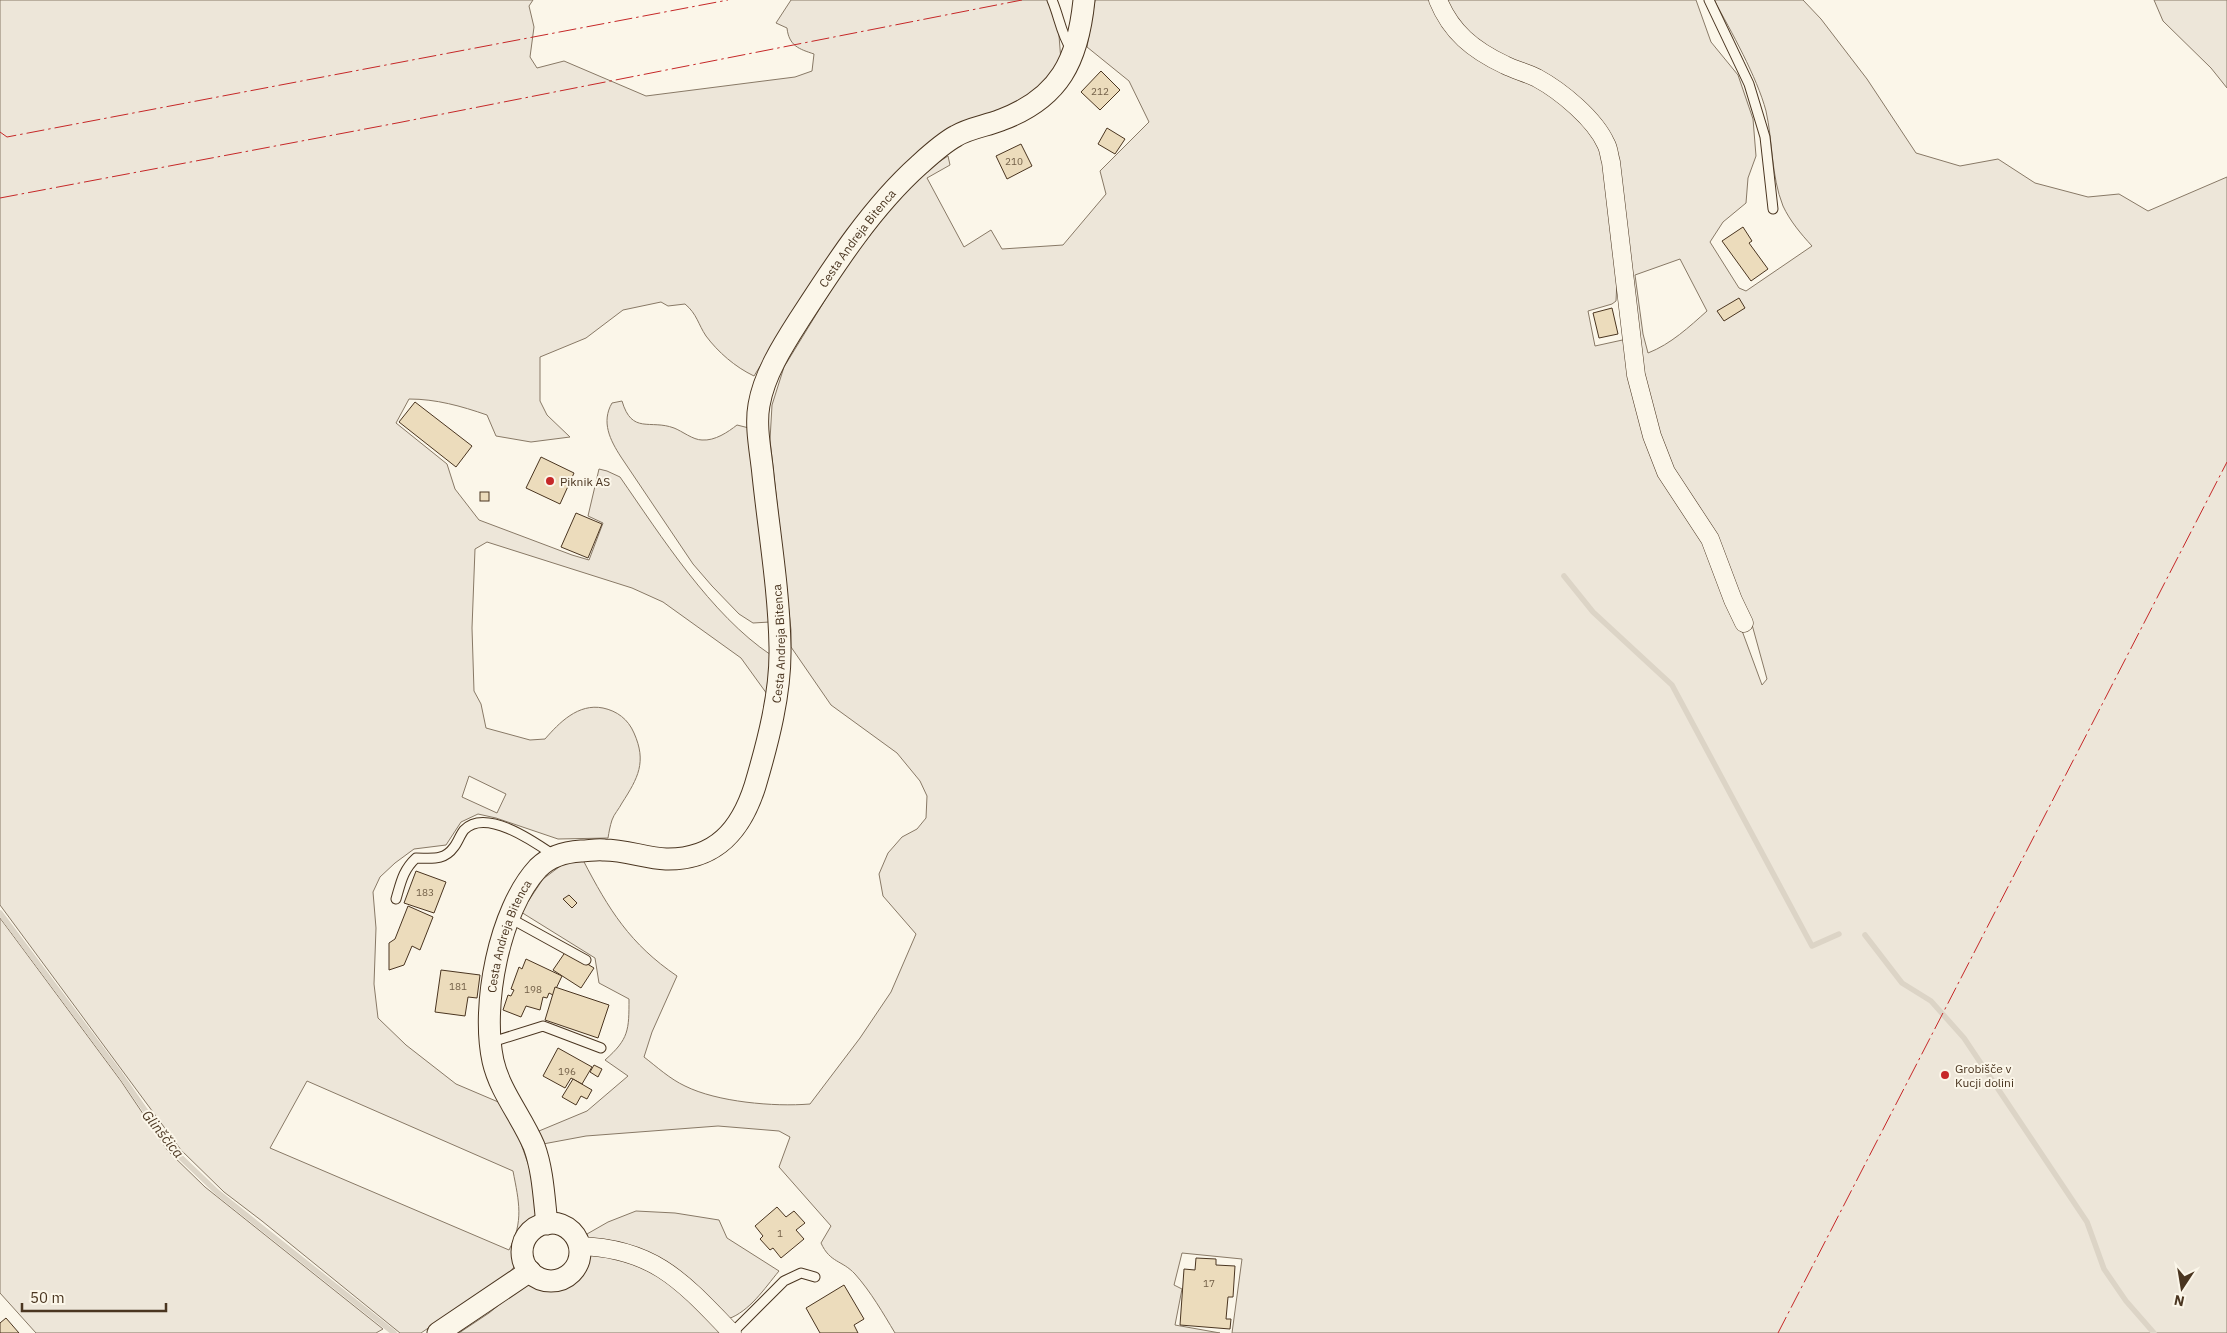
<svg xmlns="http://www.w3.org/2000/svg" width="2227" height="1333" font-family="'IBM Plex Sans',sans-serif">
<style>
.green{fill:#ede6d9;stroke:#887966;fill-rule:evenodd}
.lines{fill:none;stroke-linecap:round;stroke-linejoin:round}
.stream{stroke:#dcd4c6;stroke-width:5.5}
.building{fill:#ecdcbc;stroke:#4a3520}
.service-casing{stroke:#4a3520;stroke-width:11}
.minor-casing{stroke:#4a3520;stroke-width:19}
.tertiary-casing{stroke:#4a3520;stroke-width:23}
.service{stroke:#fbf6e9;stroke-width:9}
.minor{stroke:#fbf6e9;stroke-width:18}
.tertiary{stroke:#fbf6e9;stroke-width:21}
.power{stroke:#c62828;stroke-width:1;stroke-dasharray:18 4 2.5 4;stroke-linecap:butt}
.poi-dot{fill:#c62828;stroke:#fbf6e9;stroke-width:2}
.labels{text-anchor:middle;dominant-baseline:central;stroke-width:4;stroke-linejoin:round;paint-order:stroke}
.number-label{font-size:10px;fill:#725f47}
.street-label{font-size:12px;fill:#4a3520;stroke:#fbf6e9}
.poi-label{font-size:12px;fill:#4a3520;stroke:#fbf6e9;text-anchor:start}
.water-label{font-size:14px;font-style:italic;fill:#4a3520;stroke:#fbf6e9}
</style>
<rect width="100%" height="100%" fill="#fbf6e9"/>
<g class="green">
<path d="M 0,0 L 533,0 L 529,6 L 534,27 L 530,57 L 537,68 L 564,61 L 646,96 L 795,77 L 812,71 L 814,54 C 799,49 789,46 787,28 L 776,23 L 791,0 L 1049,0 L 1058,23 L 1061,61 L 1042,88 L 1004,108 L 954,128 L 780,334 L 754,376 C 735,367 718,352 706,336 C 698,324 697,314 685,304 L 668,306 L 661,302 L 623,310 L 586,338 L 540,357 L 540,401 L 547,415 L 570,437 L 531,442 L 496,436 L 487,415 C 461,406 436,399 409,399 L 396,423 L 447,464 L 455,489 L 479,520 L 572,555 L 589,560 L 603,523 L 588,516 L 599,469 L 607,471 L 620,477 C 661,536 711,615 771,655 L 767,694 L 741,658 L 663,602 L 632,588 L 487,542 L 475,549 L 472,628 L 474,691 L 481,704 L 486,728 L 530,740 L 545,739 C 559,723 578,703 603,708 C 617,711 628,719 634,733 C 647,762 638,778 622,803 C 619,809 614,814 612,820 C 610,826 609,832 608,838 L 558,839 L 496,818 L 478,814 L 461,822 L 446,845 L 414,849 L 395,863 L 380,877 L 373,892 L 376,928 L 374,984 L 378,1018 L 406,1045 L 456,1084 L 503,1104 L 518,1135 L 532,1175 L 538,1220 L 527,1228 L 519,1245 L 519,1261 L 509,1273 L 421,1333 L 400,1333 L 262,1221 L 224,1192 L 181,1150 L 0,905 ZM 469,776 L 506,794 L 497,813 L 462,797 ZM 307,1081 L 513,1171 C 519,1202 524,1221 509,1250 L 270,1148 Z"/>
<path d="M 1095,0 L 1433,0 L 1444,26 L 1545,87 L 1603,146 L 1618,261 L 1616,301 L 1612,304 L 1588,311 L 1595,346 L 1627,339 L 1636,398 L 1705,539 L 1737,617 L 1762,685 L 1767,679 L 1751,621 L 1692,509 L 1652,424 L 1614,169 L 1593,116 L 1477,44 L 1442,0 L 1696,0 L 1711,42 L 1738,75 L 1753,119 L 1756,156 L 1748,178 L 1746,203 L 1723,222 L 1710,242 L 1739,288 L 1746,291 L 1812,246 C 1801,234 1790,221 1783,206 C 1771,176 1773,142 1766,111 C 1757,77 1731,31 1714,0 L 1803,0 L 1821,19 L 1867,79 L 1916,153 L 1960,166 L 1998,159 L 2035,183 L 2088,197 L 2119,194 L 2148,211 L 2227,177 L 2227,1333 L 1232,1333 L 1242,1259 L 1182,1253 L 1174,1285 L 1182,1289 L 1175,1325 L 1220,1333 L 895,1333 C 883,1313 871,1292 855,1274 C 842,1260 830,1263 821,1243 L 831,1226 L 779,1167 L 790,1137 L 779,1131 L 718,1126 L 586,1136 L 543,1144 L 539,1131 L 587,1111 L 628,1076 L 605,1060 C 629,1039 629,1030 629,999 L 599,983 L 595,958 L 521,912 L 543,879 L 567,861 L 583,860 C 609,910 630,944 677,976 L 652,1032 L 644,1057 C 657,1067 670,1079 685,1086 C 717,1102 774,1107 810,1104 L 860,1038 L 891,992 L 916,934 L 883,896 L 879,874 L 888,853 L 902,837 L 917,829 L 926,818 L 927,796 L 920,781 L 897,753 L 831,705 L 791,647 L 791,630 L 770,440 L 772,405 L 784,367 L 844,269 L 914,178 L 948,156 L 950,165 L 927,178 L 964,247 L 991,230 L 1002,249 L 1063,245 L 1106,194 L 1100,171 L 1149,122 L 1129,81 L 1087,47 ZM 1680,259 L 1707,311 C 1689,327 1671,344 1648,353 L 1643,334 L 1635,275 Z"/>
<path d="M 2154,0 L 2227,0 L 2227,88 L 2211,68 L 2163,21 Z"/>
<path d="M 622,401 C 632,435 650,419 674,428 C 682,431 693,440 702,440 C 715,441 728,432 737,425 L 749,428 L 770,622 L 753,623 L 739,614 L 712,586 L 693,564 L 621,457 C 610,440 601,422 612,403 Z"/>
<path d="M 0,918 L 121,1081 L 168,1151 L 205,1187 L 383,1329 L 376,1333 L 36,1333 L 0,1293 Z"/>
<path d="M 636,1211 L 675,1213 L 719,1220 L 727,1238 L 779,1271 C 764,1289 750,1311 728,1319 C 686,1282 648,1237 588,1239 L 587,1234 L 608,1222 Z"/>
<path d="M 588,1253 L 614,1254 L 660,1273 L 724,1333 L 459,1333 L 489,1313 L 531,1279 C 563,1291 576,1284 588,1253 Z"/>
</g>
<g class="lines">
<g class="stream">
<path d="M 1564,576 L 1593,612 L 1672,685 L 1812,946 L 1839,934"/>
<path d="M 0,913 L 120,1074 L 172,1149 L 217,1192 L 394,1333"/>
<path d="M 1865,935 L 1902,983 L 1931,1001 L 1964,1038 L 2087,1222 L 2104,1269 L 2126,1301 L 2154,1333"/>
</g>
</g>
<g class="building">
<path d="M 1101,71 L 1120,90 L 1100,110 L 1081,92 Z"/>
<path d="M 1107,128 L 1125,139 L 1115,154 L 1098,144 Z"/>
<path d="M 1021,144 L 1032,166 L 1007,179 L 996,156 Z"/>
<path d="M 1743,227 L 1752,241 L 1749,243 L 1768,269 L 1751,281 L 1722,241 Z"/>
<path d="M 1739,298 L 1745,308 L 1724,321 L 1717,311 Z"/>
<path d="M 1612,308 L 1618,334 L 1599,338 L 1593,313 Z"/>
<path d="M 415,402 L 472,446 L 456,467 L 399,422 Z"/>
<path d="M 541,457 L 574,473 L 560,504 L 526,488 Z"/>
<rect x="480" y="492" width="9" height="9"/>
<path d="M 576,513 L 602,524 L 588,558 L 561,547 Z"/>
<path d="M 416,871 L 446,882 L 434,913 L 404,903 Z"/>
<path d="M 569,895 L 577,903 L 572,908 L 563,899 Z"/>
<path d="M 408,906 L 433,917 L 420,950 L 412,946 L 404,965 L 389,970 L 389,943 L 395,939 Z"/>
<path d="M 566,951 L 594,968 L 581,988 L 553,970 Z"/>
<path d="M 526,959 L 562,976 L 553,995 L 549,993 L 547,998 L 543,997 L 540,1010 L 526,1006 L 521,1017 L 503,1010 L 508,995 L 511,996 L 514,990 L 511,989 L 519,967 L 522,969 Z"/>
<path d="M 441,970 L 480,975 L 477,998 L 468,997 L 465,1016 L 435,1012 Z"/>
<path d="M 555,987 L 609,1005 L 598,1038 L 545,1020 Z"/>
<path d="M 558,1048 L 592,1067 L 582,1084 L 571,1078 L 565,1088 L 543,1076 Z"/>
<path d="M 594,1065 L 602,1069 L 598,1077 L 590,1072 Z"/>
<path d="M 573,1079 L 592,1090 L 587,1099 L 581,1096 L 576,1105 L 562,1097 Z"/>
<path d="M 777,1207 L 786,1217 L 794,1211 L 805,1223 L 796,1230 L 804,1239 L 781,1258 L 773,1248 L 770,1250 L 760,1239 L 763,1236 L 755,1226 Z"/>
<path d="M 1196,1258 L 1216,1259 L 1216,1265 L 1235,1266 L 1233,1297 L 1228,1297 L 1226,1319 L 1231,1319 L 1230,1329 L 1180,1325 L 1184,1269 L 1195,1270 Z"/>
<path d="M 844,1285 L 864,1319 L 854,1325 L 858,1333 L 820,1333 L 806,1308 Z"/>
<path d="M 6,1318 L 19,1333 L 0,1333 L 0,1323 Z"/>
</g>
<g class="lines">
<defs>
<g id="service">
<path d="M 1052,0 C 1059,16 1061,34 1071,49"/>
<path d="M 1709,0 L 1749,84 L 1765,137 L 1773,209"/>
<path d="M 396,899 C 401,882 403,870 416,858 C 432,858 444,861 454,847 C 458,842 460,835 464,830 C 486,807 536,843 555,856"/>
<path d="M 508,917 L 586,960"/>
<path d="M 492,1042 L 543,1026 L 601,1048"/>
<path d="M 732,1333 L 784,1281 L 801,1273 L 815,1277"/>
</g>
<g id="minor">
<path d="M 1438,0 C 1451,32 1473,50 1505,65 C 1515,70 1527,73 1537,78 C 1561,91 1595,119 1606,144 C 1609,149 1609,156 1611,162 L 1636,375 L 1652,436 L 1666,472 L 1710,539 L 1733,600 L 1744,623"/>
<path d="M 579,1246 C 654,1248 683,1282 732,1333"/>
</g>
<g id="tertiary">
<circle cx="551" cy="1252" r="29"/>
<path id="s1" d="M 547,1224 C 544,1199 543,1170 534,1146 C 522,1117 500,1092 493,1061 C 481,1006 499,910 538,868 C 550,856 564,852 581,851 C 588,851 597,849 604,850 C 625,850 646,858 666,859 C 716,860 741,830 755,786 C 768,742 781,693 780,647 C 779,590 769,532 763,475 C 761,453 755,427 759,405 C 764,375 783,345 799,320 C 834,266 871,208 919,165 C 930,155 943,143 956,136 C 969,128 986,126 1001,120 C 1060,98 1078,60 1084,0"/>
<path d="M 438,1333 L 530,1271"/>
</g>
</defs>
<use href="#service" class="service-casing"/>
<use href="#minor" class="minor-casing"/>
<use href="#tertiary" class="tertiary-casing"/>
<use href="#service" class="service"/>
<use href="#minor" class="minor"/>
<use href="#tertiary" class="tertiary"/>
<g class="power">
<path d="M 0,132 L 7,137 L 728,0"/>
<path d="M 0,198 L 397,123 L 1022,0"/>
<path d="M 1778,1333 L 2227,462"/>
</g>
</g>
<g class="poi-dot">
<circle cx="550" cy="481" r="5"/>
<circle cx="1945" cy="1075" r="5"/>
</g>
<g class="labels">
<g class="number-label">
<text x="1100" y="91">212</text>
<text x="1014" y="161">210</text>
<text x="425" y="892">183</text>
<text x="458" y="986">181</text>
<text x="533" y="989">198</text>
<text x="567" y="1071">196</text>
<text x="780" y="1233">1</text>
<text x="1209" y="1283">17</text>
</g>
<g class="street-label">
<text stroke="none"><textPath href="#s1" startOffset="1216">Cesta Andreja Bitenca</textPath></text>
<text stroke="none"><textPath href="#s1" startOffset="781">Cesta Andreja Bitenca</textPath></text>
<text stroke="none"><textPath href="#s1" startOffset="302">Cesta Andreja Bitenca</textPath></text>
</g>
<g class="poi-label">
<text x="560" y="481">Piknik AS</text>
<text x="1955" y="1068">Grobišče v<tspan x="1955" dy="14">Kucji dolini</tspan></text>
</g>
<g class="water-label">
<text transform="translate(163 1134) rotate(51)">Glinščica</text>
</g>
</g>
<g transform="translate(2182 1288) rotate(192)" stroke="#fbf6e9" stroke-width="4" paint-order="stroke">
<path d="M0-4L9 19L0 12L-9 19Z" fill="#4a3520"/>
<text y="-8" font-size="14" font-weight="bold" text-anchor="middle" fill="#4a3520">N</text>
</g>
<path d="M22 1303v8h144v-8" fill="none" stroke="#4a3520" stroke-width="2.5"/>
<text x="30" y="1303" font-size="15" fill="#4a3520" stroke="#fbf6e9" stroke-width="4" paint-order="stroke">50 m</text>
</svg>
